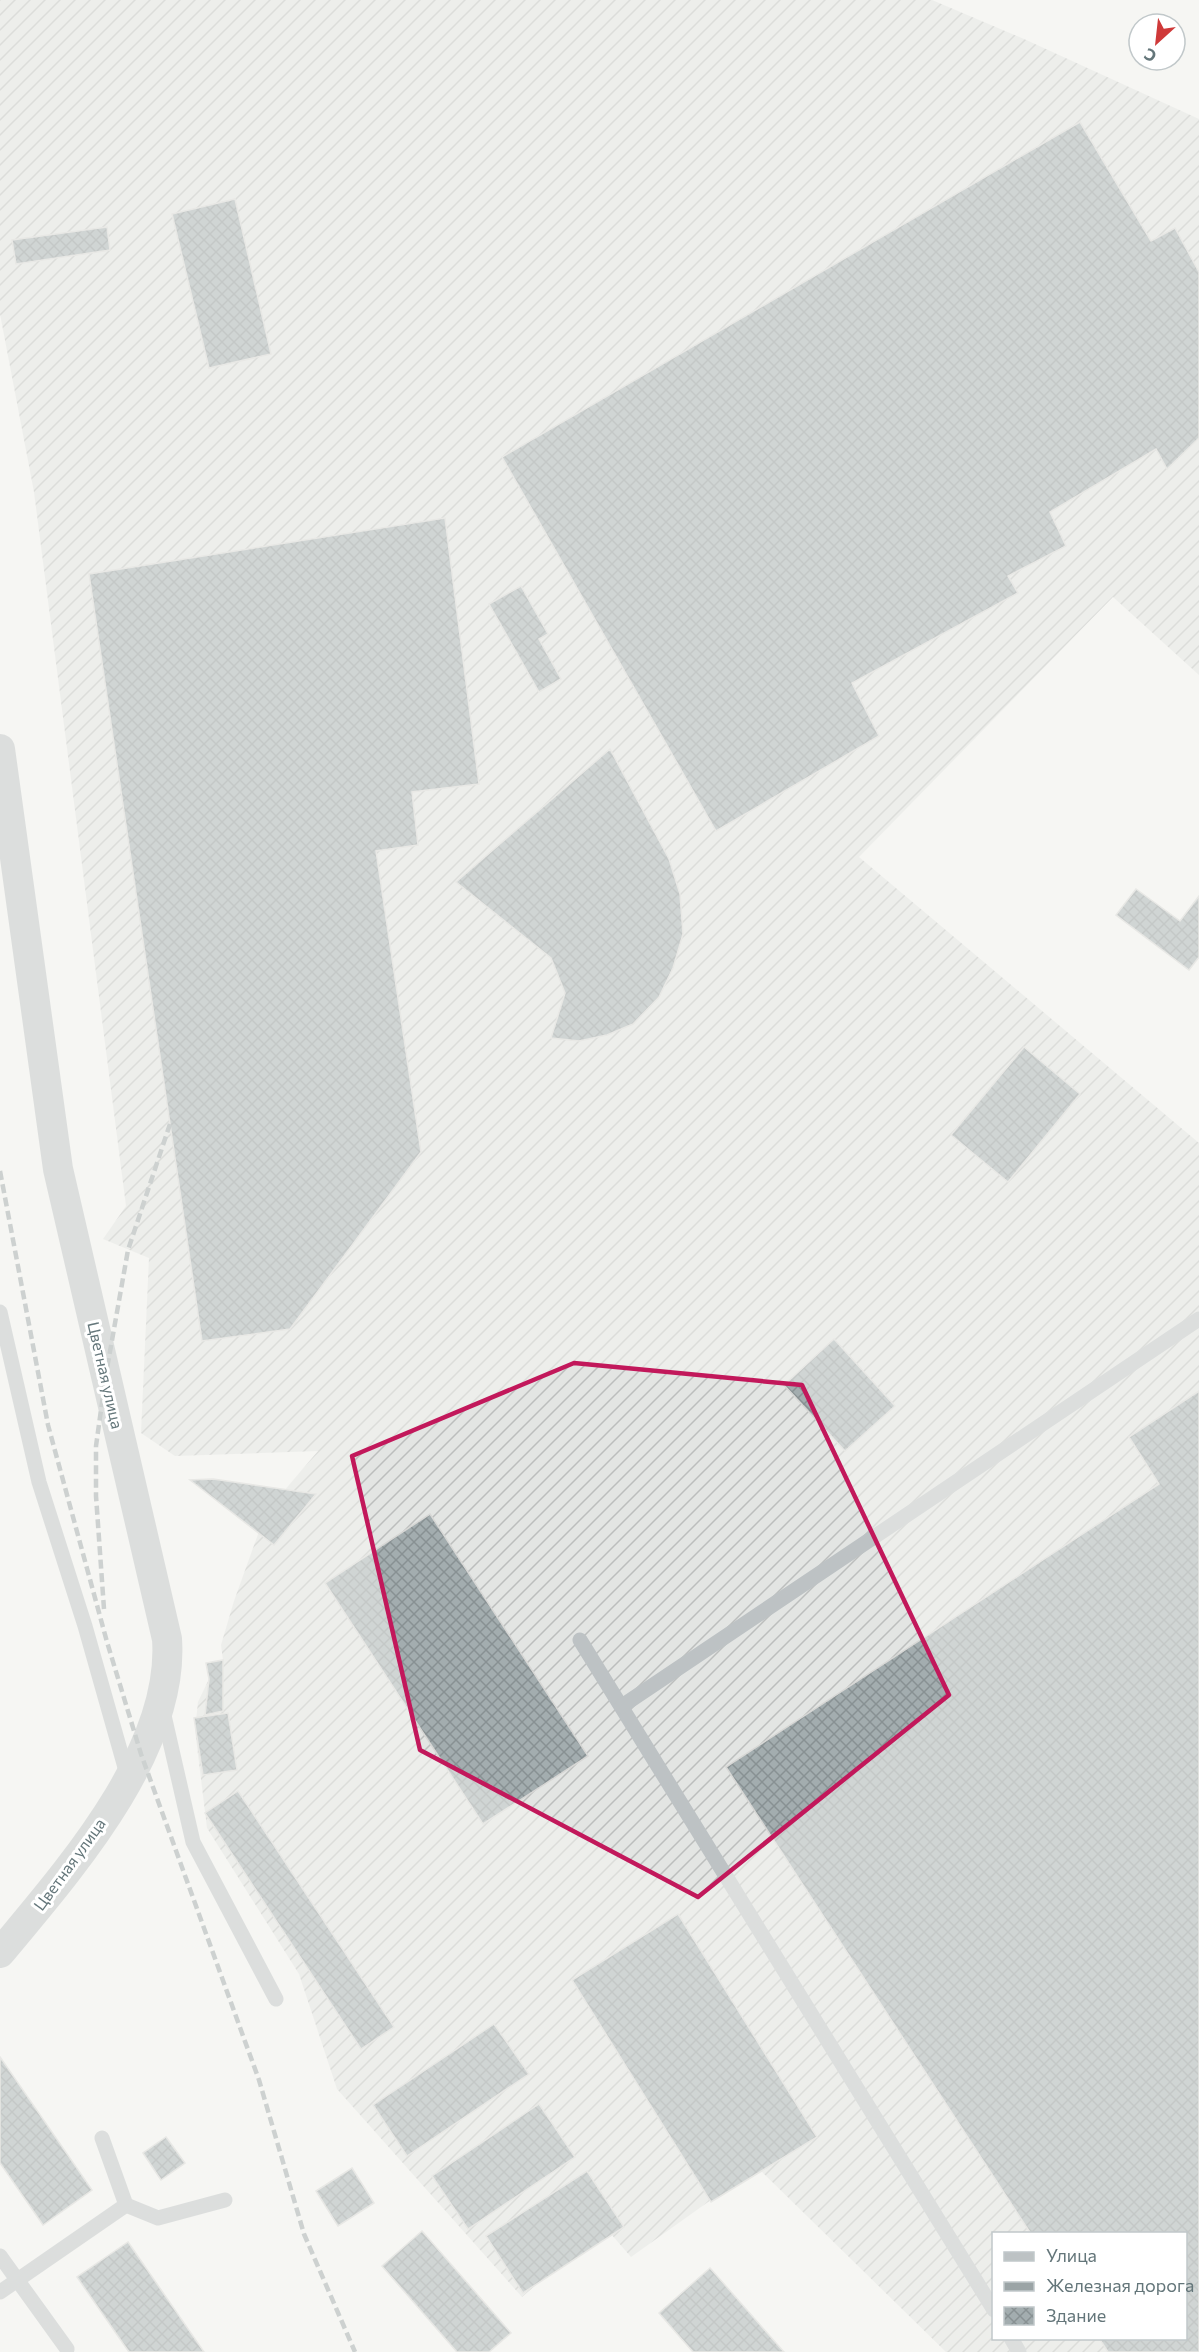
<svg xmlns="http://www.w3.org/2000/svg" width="1199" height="2352" font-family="Commissioner,sans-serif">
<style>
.industrial{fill:url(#industrial-furrows);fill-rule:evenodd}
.building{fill:url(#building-cross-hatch);stroke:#d7d7d5;stroke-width:1.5}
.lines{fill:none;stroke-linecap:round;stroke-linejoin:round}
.lane{stroke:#bdc2c4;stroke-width:15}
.street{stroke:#bdc2c4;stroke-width:30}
.rail{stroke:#9ba4a6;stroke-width:4.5;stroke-dasharray:9 4.5;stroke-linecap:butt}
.marked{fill:none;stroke:#c2185b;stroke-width:4.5;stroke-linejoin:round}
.labels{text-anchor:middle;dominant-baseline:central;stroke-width:6;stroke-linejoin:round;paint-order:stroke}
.street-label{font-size:16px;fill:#64767a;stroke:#fff}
</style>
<defs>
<pattern id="industrial-furrows" width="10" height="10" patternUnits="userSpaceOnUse" patternTransform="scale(1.5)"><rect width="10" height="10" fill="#e3e5e3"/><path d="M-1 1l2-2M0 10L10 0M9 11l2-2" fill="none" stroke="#bcbebd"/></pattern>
<pattern id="building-cross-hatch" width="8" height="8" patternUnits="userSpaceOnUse" patternTransform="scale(1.5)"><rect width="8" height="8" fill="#a3adaf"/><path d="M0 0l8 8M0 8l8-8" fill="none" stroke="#889193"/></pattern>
</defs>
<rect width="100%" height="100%" fill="#f5f5f3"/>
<path class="industrial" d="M 0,0 L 932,0 L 1024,39 L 1199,119 L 1199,675 L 1113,597 L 859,857 L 1199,1143 L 1199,2352 L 946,2352 L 757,2167 L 631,2257 L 604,2226 L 522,2297 L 337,2089 L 299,1974 L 207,1828 L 195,1730 L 198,1702 L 209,1679 L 206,1663 L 223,1660 L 221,1645 L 234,1601 L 266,1512 L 318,1451 L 175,1456 L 141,1433 L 149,1258 L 103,1239 L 126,1206 L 34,492 L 0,314 ZM 994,2234 L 1186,2234 L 1186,2338 L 994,2338 Z"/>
<g class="building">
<path d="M 1080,122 L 1151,241 L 1175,228 L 1199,272 L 1199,438 L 1167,469 L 1156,449 L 1050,512 L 1066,546 L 1008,576 L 1018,593 L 852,683 L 879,736 L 716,831 L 502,457 Z"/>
<path d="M 235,199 L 271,354 L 209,368 L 172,214 Z"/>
<path d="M 107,227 L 110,250 L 16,264 L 12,240 Z"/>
<path d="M 445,518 L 479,784 L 412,792 L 418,845 L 376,851 L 421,1152 L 290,1329 L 202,1341 L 89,574 Z"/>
<path d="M 521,586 L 548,634 L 539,639 L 561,679 L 539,692 L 489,604 Z"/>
<path d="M 610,749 L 669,859 L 680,894 L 683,934 L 673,968 L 659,997 L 633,1024 L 607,1035 L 579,1041 L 551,1038 L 565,993 L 551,958 L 456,882 Z"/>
<path d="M 1136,889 L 1180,921 L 1199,896 L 1199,957 L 1189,970 L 1116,915 Z"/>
<path d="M 1024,1047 L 1080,1094 L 1008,1182 L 951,1135 Z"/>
<path d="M 834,1339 L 895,1406 L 845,1451 L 784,1385 Z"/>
<path d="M 1199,1391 L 1199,2352 L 1108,2352 L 1099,2338 L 1186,2338 L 1186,2234 L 1031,2234 L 726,1767 L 1159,1484 L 1129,1437 Z"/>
<path d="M 213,1479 L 316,1494 L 274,1545 L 190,1480 Z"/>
<path d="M 430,1514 L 588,1756 L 483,1824 L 325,1583 Z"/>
<path d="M 223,1660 L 223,1711 L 205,1715 L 209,1679 L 206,1663 Z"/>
<path d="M 228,1713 L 237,1770 L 203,1775 L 194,1718 Z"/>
<path d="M 238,1791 L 394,2027 L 361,2049 L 205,1813 Z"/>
<path d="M 678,1914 L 817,2137 L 711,2202 L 572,1980 Z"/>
<path d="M 494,2024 L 529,2074 L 407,2156 L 373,2105 Z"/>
<path d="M 0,2057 L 92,2190 L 43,2225 L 0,2163 Z"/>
<path d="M 539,2104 L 575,2157 L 468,2229 L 432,2176 Z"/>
<path d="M 166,2137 L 185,2163 L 161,2180 L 143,2153 Z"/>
<path d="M 352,2168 L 374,2203 L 338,2226 L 316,2191 Z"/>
<path d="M 587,2171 L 624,2227 L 523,2293 L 486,2236 Z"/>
<path d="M 422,2231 L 511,2333 L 489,2352 L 457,2352 L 382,2266 Z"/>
<path d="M 128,2242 L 204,2352 L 129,2352 L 77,2277 Z"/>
<path d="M 710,2268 L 784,2352 L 693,2352 L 659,2313 Z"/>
</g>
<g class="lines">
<g class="lane">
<path d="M 0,1312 L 39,1482 L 85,1626 L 128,1778"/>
<path d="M 580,1640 L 994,2310"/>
<path d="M 622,1706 L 1199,1319"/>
<path d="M 163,1711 L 193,1842 L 276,1999"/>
<path d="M 126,2205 L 158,2218 L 225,2200"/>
<path d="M 0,2256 L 67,2349"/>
<path d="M 0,2292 L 126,2205 L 102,2138"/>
<path d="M 1011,2338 L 1019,2352"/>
</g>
<path class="street" d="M 0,749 L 58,1169 L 167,1639 C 175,1751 68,1871 0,1953"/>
<g class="rail">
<path d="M 0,1171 L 48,1425 L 107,1642 L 141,1754 L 259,2080 L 304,2234 L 355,2352"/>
<path d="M 104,1609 L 96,1496 L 96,1446 L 106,1374 L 128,1250 L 170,1124"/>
</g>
</g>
<path d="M0 0H1199V2352H0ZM 574,1363 L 802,1385 L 949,1695 L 698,1897 L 420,1750 L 352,1456 Z" fill="#f5f5f3" fill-opacity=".55" fill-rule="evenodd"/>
<path class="marked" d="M 574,1363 L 802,1385 L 949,1695 L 698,1897 L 420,1750 L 352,1456 Z"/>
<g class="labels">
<g class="street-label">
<text transform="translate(106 1375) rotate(77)">Цветная улица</text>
<text transform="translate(69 1864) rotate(-54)">Цветная улица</text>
</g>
</g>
<rect x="992" y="2232" width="195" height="108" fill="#ffffff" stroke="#c1c8ca" stroke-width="1.5"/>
<rect x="1004" y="2252" width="30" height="9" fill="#bdc2c4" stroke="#c1c8ca" stroke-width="1.5"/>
<text x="1046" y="2262" font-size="18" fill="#64767a">Улица</text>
<rect x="1004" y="2282" width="30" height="9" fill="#9ba4a6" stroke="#c1c8ca" stroke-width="1.5"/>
<text x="1046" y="2292" font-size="18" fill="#64767a">Железная дорога</text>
<rect x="1004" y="2307" width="30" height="18" fill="url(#building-cross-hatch)" stroke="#c1c8ca" stroke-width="1.5"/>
<text x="1046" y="2322" font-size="18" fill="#64767a">Здание</text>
<g transform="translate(1157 42) rotate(207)"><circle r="28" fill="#ffffff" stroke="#c1c8ca" stroke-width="1.5"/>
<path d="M0-4.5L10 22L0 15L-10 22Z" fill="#cf3939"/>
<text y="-9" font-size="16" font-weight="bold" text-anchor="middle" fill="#64767a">С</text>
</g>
</svg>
